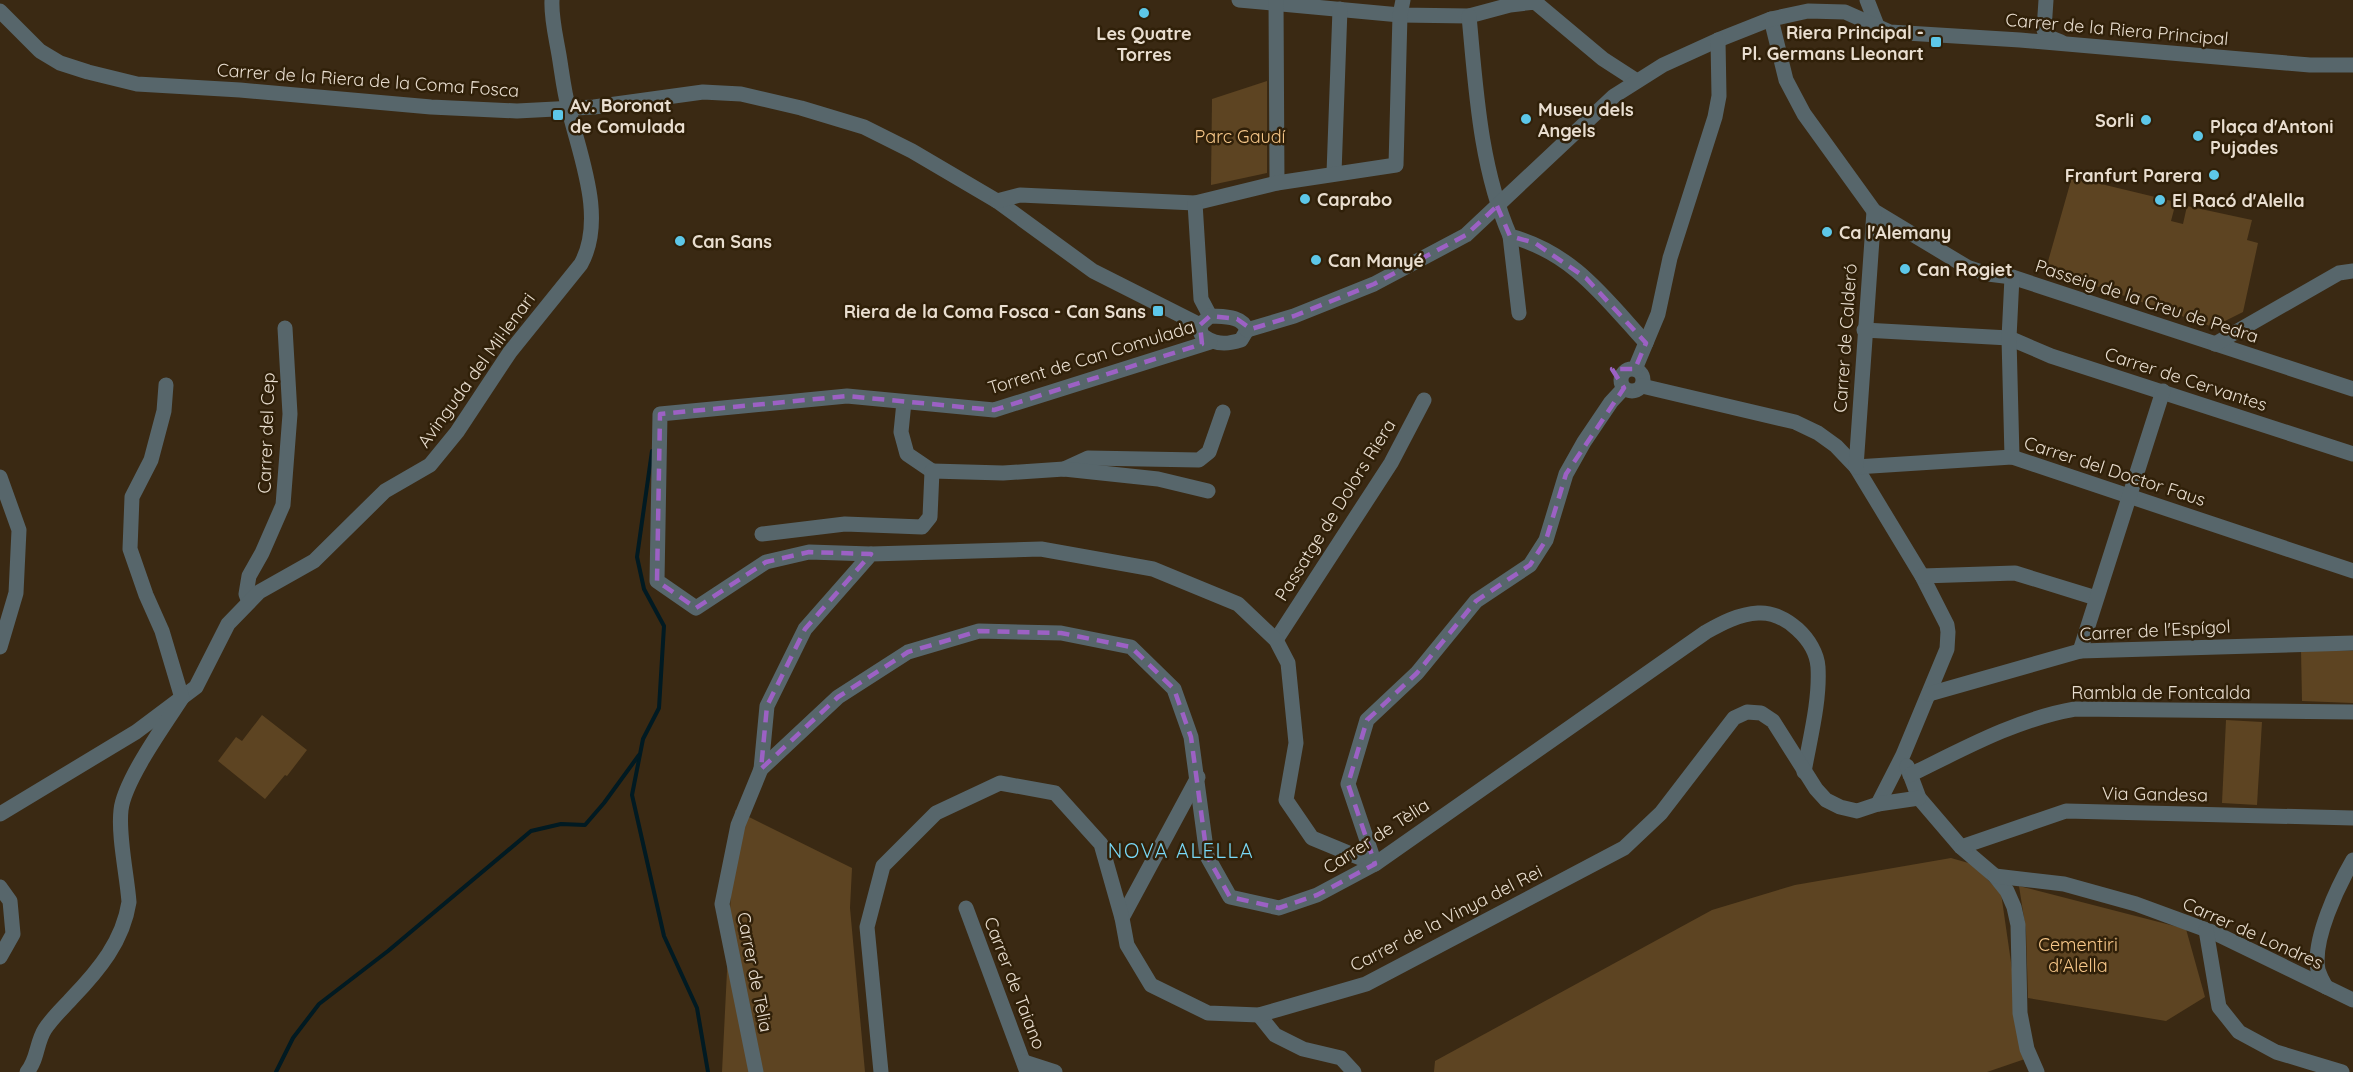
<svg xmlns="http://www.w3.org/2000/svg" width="2353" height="1072" font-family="Quicksand,sans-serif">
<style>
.green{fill:#5d4422}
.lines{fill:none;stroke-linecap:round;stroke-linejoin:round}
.stream{stroke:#011a22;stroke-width:4}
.minor{stroke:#57666b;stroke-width:15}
.marked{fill:none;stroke:#9c61c4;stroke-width:4.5;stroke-dasharray:12 8;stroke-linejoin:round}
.poi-dot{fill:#5dc7e8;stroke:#302009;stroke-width:2}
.labels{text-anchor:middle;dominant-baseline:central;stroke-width:5;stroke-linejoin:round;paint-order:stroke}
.street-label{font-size:18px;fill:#e9ded0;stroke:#302009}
.poi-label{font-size:18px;font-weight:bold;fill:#e9ded0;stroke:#302009;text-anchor:start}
.park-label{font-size:18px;fill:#f8c88a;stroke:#302009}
.neighbourhood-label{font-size:20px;letter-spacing:1.5px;fill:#79d9f7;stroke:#302009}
</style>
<rect width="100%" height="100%" fill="#3a2913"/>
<g class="green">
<path d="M 1267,81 L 1267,173 L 1211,185 L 1212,99 Z"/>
<path d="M 2072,177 L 2176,202 L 2171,221 L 2183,224 L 2187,206 L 2252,220 L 2247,240 L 2258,243 L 2243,312 L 2213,327 L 2076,279 L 2053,275 L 2053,269 L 2047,269 L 2047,265 Z"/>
<path d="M 2301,650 L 2353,651 L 2353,703 L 2302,701 Z"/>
<path d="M 262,715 L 307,750 L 287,776 L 285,775 L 265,799 L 218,761 L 236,737 L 242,741 Z"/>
<path d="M 2226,720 L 2262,722 L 2257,805 L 2222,803 Z"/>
<path d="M 735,810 L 852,868 L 850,908 L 865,1072 L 722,1072 Z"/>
<path d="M 1951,858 L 1972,864 L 2001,893 L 2025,1059 L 1987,1072 L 1434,1072 L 1435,1061 L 1712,910 L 1795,885 Z"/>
<path d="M 2019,886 L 2186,929 L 2205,997 L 2166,1021 L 2028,998 L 2026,931 Z"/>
</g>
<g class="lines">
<g class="stream">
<path d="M 652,451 L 637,557 L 644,589 L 664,626 L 659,708 L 643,739 L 632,795 L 664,936 L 697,1008 L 708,1072"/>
<path d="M 276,1072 L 293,1038 L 319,1004 L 388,951 L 531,831 L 561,824 L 585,825 L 604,803 L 639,755"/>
</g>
<g class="minor">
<path d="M 1239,0 L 1400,15 L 1469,16 L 1510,5 L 1535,2 L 1603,59 L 1637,81"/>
<path d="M 1276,0 L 1277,183"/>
<path d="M 1867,0 L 1878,28"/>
<path d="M 2046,0 L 2044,30 L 2051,38 L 2061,42"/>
<path d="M 0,11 L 40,51 L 60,63 L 88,72 L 137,84 L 240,90 L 431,107 L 517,111 L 594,107 L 703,92 L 741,94 L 801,108 L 864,127 L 912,151 L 997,201 L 1093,271 L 1200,325"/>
<path d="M 1469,16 C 1476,90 1480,167 1510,236 C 1573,253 1604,297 1646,343"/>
<path d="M 1771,19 L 1786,80 L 1804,114 L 1874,211 L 1967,267 L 1988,274 L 2012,277 L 2353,389"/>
<path d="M 1334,173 L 1340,9"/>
<path d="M 997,201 L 1020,195 L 1195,203 L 1277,183 L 1396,165 L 1400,15 L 1403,0"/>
<path d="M 1195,203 L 1201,299 L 1210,316"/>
<path d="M 1510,236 L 1519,313"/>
<path d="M 1210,316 C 1223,317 1242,315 1247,330 L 1241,340 C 1226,345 1213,345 1201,334 L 1200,325 Z"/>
<path d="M 1247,330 L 1294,316 L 1374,284 L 1466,235 L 1614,96 L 1663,65 L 1718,40 L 1771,19 L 1808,11 L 1845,12 L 1890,32 L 2020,40 L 2310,65 L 2353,65"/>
<path d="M 1864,330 L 2009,338 L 2051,356 L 2353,454"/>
<path d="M 2215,344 L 2339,273 L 2353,271"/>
<circle cx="1632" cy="380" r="11"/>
<path d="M 1635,369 L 1658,314 L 1670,258 L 1715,117 L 1719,96 L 1718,40"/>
<path d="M 1642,386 L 1795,422 L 1818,433 L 1836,446 L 1856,467 L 1922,576 L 1947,625 L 1948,632 L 1947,649 L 1903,755 L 1878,804"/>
<path d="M 904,402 L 901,432 L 907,454 L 932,471"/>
<path d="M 2012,457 L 2009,338 L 2012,277"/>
<path d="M 1856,467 L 2012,457 L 2353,571"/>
<path d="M 1856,467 L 1874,211"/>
<path d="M 1064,469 L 1088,458 L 1199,460 L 1209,452 L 1223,412"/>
<path d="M 0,477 L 19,530 L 16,593 L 0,647"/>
<path d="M 762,534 L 845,524 L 922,527 L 930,517 L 932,471 L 1003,473 L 1064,469 L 1158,479 L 1208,491"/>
<path d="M 871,554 L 809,552 L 766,562 L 696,608 L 657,581 L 660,414 L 847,396 L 994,410 L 1210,342"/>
<path d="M 1922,576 L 2015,573 L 2096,598"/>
<path d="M 249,602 L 246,594 L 249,576 L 262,553 L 283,505 L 290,414 L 285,328"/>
<path d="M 1276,640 L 1391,463 L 1424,400"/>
<path d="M 2080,651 L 2163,391"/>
<path d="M 1929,694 L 2080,651 L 2353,643"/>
<path d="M 1907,766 L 1919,798 L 1961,847 L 1995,876 L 2007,891 L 2014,907 L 2018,925 L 2020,1013 L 2027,1049 L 2037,1072"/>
<path d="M 761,769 L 767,706 L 805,629 L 871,554 L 1041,549 L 1153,569 L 1238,604 L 1276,640 L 1288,663 L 1296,743 L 1286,800 L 1312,838 L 1375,864 L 1348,784 L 1367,720 L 1417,673 L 1476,601 L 1530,565 L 1546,540 L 1566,474 L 1584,442 L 1611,402 L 1624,388"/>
<path d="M 1910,775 C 1963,749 2017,719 2075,709 L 2353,712"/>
<path d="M 0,814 L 136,732 L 196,687 L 228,624 L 259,592 L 314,561 L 385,491 L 430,465 L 457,432 L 510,352 L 581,264 C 606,218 580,157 569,110 C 564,92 562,73 559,55 C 556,37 551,18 552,0"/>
<path d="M 1961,847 L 2066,811 L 2353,818"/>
<path d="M 1995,876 L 2064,884 L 2136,904 L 2215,933 L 2353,1000"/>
<path d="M 0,887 L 10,901 L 13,934 L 0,957"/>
<path d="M 966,908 L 1027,1072"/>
<path d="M 1122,918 L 1198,777"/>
<path d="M 2206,930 L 2219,1007 L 2239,1032 L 2276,1052 L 2342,1072"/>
<path d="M 2326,987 C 2323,982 2320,976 2318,970 C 2312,940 2338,886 2353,860"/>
<path d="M 1259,1015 L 1275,1035 L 1303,1049 L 1341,1058 L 1354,1072"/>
<path d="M 1024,1062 L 1055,1072"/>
<path d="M 27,1072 C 38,1059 36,1043 45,1029 C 53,1017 63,1008 72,998 C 99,970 123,941 129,902 C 127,875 118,836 121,810 C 124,781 165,724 182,698 L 162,631 L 146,595 L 130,549 L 132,497 L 151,460 L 164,411 L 166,385"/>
<path d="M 756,1072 L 722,904 L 738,825 L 761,769 L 838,697 L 908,652 L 979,631 L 1061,633 L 1131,647 L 1174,689 L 1191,737 L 1207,856 L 1230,897 L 1279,908 L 1317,895 L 1375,864 L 1706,632 C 1722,623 1739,614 1758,613 C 1785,611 1816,640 1818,667 C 1820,701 1810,738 1804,772"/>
<path d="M 881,1072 L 867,927 L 883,866 L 936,813 L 1000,783 L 1055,793 L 1101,844 L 1122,918 L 1127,945 L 1151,985 L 1208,1013 L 1259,1015 L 1366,984 L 1624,848 L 1661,813 L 1734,718 L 1747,712 L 1761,713 L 1773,721 L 1816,789 L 1826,800 L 1840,807 L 1857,811 L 1878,804 L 1919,798"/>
</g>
</g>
<path class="marked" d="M 1497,206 L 1510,236 L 1535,243 L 1586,278 L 1646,343 L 1635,369 L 1612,369 L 1624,388 L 1566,474 L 1546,540 L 1530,565 L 1476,601 L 1417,673 L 1367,720 L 1348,784 L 1375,864 L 1317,895 L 1279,908 L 1230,897 L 1207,856 L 1191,737 L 1174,689 L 1131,647 L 1061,633 L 979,631 L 908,652 L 838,697 L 761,769 L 767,706 L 805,629 L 871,554 L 809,552 L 766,562 L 696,608 L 657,581 L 660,414 L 847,396 L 994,410 L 1202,344 L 1200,325 L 1210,316 L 1237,319 L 1251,329 L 1294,316 L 1374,284 L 1466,235 Z"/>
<g class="poi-dot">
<circle cx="1144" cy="13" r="6"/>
<rect x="1930" y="36" width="12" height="12" rx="3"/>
<rect x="552" y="109" width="12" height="12" rx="3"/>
<circle cx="1526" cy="119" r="6"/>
<circle cx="2146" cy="120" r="6"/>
<circle cx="2198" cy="136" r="6"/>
<circle cx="2214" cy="175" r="6"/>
<circle cx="1305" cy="199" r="6"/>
<circle cx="2160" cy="200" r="6"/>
<circle cx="1827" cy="232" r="6"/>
<circle cx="680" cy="241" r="6"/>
<circle cx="1316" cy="260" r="6"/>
<circle cx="1905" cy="269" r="6"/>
<rect x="1152" y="305" width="12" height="12" rx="3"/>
</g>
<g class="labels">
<g class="street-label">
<text transform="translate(2117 29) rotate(5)">Carrer de la Riera Principal</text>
<text transform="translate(368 80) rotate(4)">Carrer de la Riera de la Coma Fosca</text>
<text transform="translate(2147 301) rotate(18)">Passeig de la Creu de Pedra</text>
<text transform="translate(1845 338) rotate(-86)">Carrer de Calderó</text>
<text transform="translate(1091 357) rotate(-17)">Torrent de Can Comulada</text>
<text transform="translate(476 370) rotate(-54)">Avinguda del Mil·lenari</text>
<text transform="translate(2186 379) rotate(18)">Carrer de Cervantes</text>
<text transform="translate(266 433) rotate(-88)">Carrer del Cep</text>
<text transform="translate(2115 471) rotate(18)">Carrer del Doctor Faus</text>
<text transform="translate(1335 510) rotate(-58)">Passatge de Dolors Riera</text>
<text transform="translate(2155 630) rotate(-3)">Carrer de l'Espígol</text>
<text x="2161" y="692">Rambla de Fontcalda</text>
<text transform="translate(2155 794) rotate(1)">Via Gandesa</text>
<text transform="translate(1376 836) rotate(-33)">Carrer de Tèlia</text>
<text transform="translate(1446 918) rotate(-27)">Carrer de la Vinya del Rei</text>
<text transform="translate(2253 933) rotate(24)">Carrer de Londres</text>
<text transform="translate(755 972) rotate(79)">Carrer de Tèlia</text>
<text transform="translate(1015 983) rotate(69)">Carrer de Taiano</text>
</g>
<g class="poi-label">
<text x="1924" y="32" text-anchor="end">Riera Principal -<tspan x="1924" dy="21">Pl. Germans Lleonart</tspan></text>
<text x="1144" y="33" text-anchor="middle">Les Quatre<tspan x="1144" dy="21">Torres</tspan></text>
<text x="570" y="105">Av. Boronat<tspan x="570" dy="21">de Comulada</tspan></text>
<text x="1538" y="109">Museu dels<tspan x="1538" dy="21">Angels</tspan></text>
<text x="2134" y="120" text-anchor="end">Sorli</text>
<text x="2210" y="126">Plaça d'Antoni<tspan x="2210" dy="21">Pujades</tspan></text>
<text x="2202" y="175" text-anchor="end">Franfurt Parera</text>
<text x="1317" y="199">Caprabo</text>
<text x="2172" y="200">El Racó d'Alella</text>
<text x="1839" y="232">Ca l'Alemany</text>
<text x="692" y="241">Can Sans</text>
<text x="1328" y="260">Can Manyé</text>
<text x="1917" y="269">Can Rogiet</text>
<text x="1146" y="311" text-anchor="end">Riera de la Coma Fosca - Can Sans</text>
</g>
<g class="park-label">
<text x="1240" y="136">Parc Gaudí</text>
<text x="2078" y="944">Cementiri<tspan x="2078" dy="21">d'Alella</tspan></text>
</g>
<g class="neighbourhood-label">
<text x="1181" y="850">NOVA ALELLA</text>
</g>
</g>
</svg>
